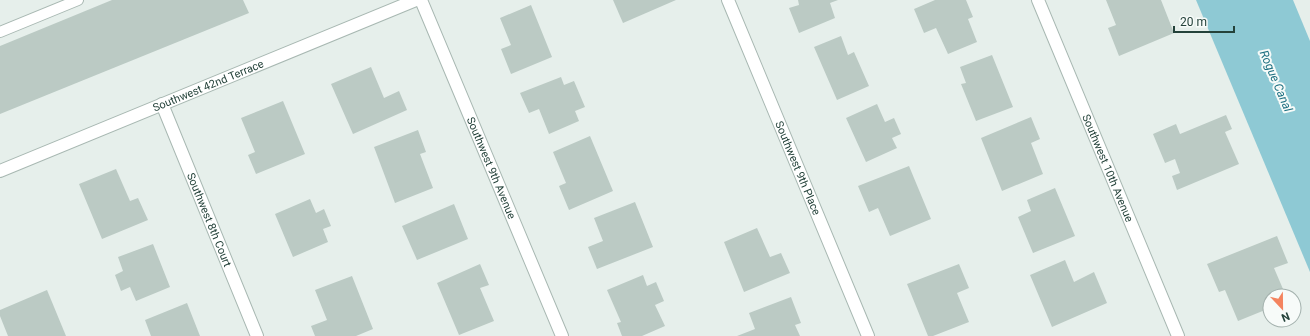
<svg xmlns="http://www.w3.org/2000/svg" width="1310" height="336" font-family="Roboto,sans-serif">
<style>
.water{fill:#8ec9d4}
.building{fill:#bbcac4}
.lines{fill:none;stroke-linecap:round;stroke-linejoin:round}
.lane-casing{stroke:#a8b8b2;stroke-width:12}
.street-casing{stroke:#a8b8b2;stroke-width:14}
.lane{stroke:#fff;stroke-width:10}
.street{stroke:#fff;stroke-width:12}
.labels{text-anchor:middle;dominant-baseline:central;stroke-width:4;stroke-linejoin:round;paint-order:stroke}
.street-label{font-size:11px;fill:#24423a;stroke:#f7fbf9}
.water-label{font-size:12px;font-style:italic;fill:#1c6f80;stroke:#f7fbf9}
</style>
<rect width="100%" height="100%" fill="#e6efeb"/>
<path class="water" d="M 1196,0 L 1293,0 L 1310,41 L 1310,272 Z"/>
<g class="building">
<path d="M 112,0 L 243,0 L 249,13 L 0,114 L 0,46 Z"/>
<path d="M 613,0 L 676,0 L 623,23 Z"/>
<path d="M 798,0 L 838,0 L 830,3 L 835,18 L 799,33 L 789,8 L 799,5 Z"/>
<path d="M 935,0 L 966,0 L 973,17 L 968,19 L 977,42 L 948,54 L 936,28 L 924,33 L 914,9 Z"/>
<path d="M 1106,0 L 1161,0 L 1174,33 L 1119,56 L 1108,28 L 1116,25 Z"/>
<path d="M 531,5 L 552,57 L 511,74 L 501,49 L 511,45 L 500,18 Z"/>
<path d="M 841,36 L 848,55 L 854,52 L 869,86 L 837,100 L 814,47 Z"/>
<path d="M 992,55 L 1013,107 L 976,121 L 961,84 L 966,83 L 960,67 Z"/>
<path d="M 371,67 L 384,98 L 399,91 L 407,110 L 353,134 L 331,84 Z"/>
<path d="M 561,77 L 564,85 L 574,81 L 585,107 L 575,111 L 579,121 L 549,134 L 539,109 L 529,113 L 520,93 Z"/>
<path d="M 283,101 L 305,154 L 256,174 L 248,155 L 255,152 L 241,118 Z"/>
<path d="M 877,104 L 885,122 L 894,118 L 901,134 L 892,138 L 897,148 L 866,162 L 846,118 Z"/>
<path d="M 1226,115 L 1232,129 L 1225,132 L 1239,164 L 1177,190 L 1172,176 L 1180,173 L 1175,159 L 1165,163 L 1153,134 L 1176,124 L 1180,134 Z"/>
<path d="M 1031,117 L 1040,139 L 1031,143 L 1043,174 L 1002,191 L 981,138 Z"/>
<path d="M 418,130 L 426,152 L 420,154 L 433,188 L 395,203 L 374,147 Z"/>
<path d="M 590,136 L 613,191 L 569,210 L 559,186 L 566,183 L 553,152 Z"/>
<path d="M 909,166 L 931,219 L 890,236 L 878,208 L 869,212 L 858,186 Z"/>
<path d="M 116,169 L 130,201 L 138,198 L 148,220 L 102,239 L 79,184 Z"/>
<path d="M 1055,188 L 1075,236 L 1033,253 L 1018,217 L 1031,211 L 1027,200 Z"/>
<path d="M 310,199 L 316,213 L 324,209 L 331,226 L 323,229 L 328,242 L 293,257 L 275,214 Z"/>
<path d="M 635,202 L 653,247 L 597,269 L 588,247 L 603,241 L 594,218 Z"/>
<path d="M 454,204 L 468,239 L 417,260 L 402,226 Z"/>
<path d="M 757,228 L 770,257 L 781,253 L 790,273 L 744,292 L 724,242 Z"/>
<path d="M 1277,236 L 1288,263 L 1274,268 L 1286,296 L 1270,296 L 1270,308 L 1238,321 L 1225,290 L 1219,292 L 1207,264 Z"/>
<path d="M 153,244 L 170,287 L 136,301 L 130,287 L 121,291 L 115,275 L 123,271 L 118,257 Z"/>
<path d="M 1065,260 L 1074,282 L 1094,272 L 1107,303 L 1052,327 L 1030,275 Z"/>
<path d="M 480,264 L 489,285 L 480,288 L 494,321 L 459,335 L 437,283 Z"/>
<path d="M 959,264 L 969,288 L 957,293 L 969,322 L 933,336 L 928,336 L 907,284 Z"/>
<path d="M 643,275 L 647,286 L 656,282 L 664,301 L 655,305 L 665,326 L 642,336 L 622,336 L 617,323 L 621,322 L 607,290 Z"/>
<path d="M 352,276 L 373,329 L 356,336 L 315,336 L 311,326 L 327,320 L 315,290 Z"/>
<path d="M 47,290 L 66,336 L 8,336 L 0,316 L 0,310 Z"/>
<path d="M 791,297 L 801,323 L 795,325 L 800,336 L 737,336 L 755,329 L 749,313 Z"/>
<path d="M 187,303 L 200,336 L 151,336 L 145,320 Z"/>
</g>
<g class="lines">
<defs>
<path id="lane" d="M 0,32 L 78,0"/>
<g id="street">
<path id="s1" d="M 421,0 L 562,336"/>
<path id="s2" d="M 728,0 L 868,336"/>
<path id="s3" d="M 1038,0 L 1178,336"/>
<path id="s4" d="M 162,104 L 257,336"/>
<path id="s5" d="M 0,171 L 416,0"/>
</g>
</defs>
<use href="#lane" class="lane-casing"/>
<use href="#street" class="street-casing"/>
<use href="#lane" class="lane"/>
<use href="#street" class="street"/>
</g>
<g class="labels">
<g class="street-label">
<text stroke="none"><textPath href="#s5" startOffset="225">Southwest 42nd Terrace</textPath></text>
<text stroke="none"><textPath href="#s1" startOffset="182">Southwest 9th Avenue</textPath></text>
<text stroke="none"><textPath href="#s2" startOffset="182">Southwest 9th Place</textPath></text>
<text stroke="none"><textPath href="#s3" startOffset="182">Southwest 10th Avenue</textPath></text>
<text stroke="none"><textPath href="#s4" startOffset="125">Southwest 8th Court</textPath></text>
</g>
<g class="water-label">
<text transform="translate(1276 81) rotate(67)">Rogue Canal</text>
</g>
</g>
<g transform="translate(1282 308) rotate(158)"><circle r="19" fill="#f7fbf9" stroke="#a3b1ad"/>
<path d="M0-3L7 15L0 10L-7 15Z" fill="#f4845f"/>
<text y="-6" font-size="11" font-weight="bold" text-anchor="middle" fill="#24423a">N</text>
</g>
<path d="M1174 26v6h60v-6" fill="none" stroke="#24423a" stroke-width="2"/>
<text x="1180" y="26" font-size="12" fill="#24423a" stroke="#f7fbf9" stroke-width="3" paint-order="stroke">20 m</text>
</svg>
